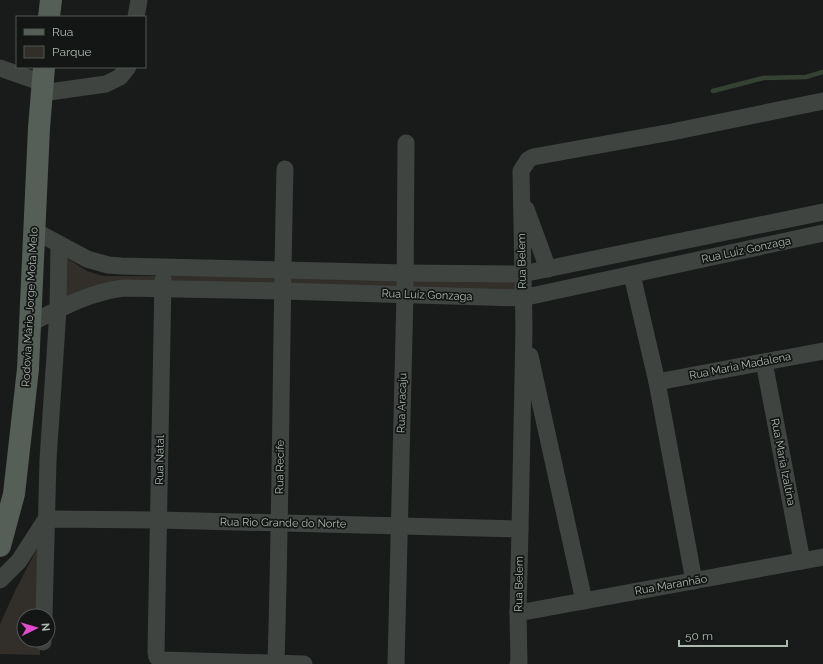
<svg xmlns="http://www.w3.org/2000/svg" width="823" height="664" font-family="Raleway,sans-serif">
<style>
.green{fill:#322e29}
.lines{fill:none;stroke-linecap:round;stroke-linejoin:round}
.stream{stroke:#354233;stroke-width:4.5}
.street{stroke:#3f4441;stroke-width:17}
.primary{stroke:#565e58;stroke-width:22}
.labels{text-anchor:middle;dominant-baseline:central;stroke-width:3.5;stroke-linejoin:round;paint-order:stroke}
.street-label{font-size:11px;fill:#acb9af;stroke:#141615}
</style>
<rect width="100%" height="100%" fill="#191b1a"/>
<g class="green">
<path d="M 65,257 L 87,271 L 103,276 L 161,276 L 160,283 L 64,304 Z"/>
<path d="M 167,271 L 401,278 L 400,289 L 167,285 Z"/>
<path d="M 411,277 L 519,279 L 520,294 L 411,289 Z"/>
<path d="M 41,541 L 40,616 L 24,616 L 24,640 L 40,640 L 40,655 L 0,654 L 0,624 L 15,591 Z"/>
</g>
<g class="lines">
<path class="stream" d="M 713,91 L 763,78 L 806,77 L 823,72"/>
<g class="street">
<path d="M 136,17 L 139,0"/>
<path d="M 0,68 L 43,83"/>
<path d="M 42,93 L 106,84 L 120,77 L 128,67"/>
<path d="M 526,209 L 548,269"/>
<path d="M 35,231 L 87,259 L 108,265 L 121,266 L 405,273 L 522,274 L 823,212"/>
<path d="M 632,275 L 657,382 L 694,581"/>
<path d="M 163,280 L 156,652 L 157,657 L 162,660 L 304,664"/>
<path d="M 31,323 C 61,308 90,292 124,288 L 282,291 L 522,298 L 823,233"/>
<path d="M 530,356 L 584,601"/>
<path d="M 764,362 L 802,561"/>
<path d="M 657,382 L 823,351"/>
<path d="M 0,580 L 19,561 L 46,519 L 159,520 L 520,529"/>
<path d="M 518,613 L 823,557"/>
<path d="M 44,616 L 48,460 L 58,310 L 59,244"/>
<path d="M 43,642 L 43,640"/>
<path d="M 276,663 C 281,498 281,333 285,169"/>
<path d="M 396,664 L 405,294 L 406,143"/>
<path d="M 518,664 L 519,663 L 518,613 L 520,529 L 524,328 L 521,171 L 528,160 L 533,157 L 672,132 L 823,101"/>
</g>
<g class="primary">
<path d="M 49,17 L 51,0"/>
<path d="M 0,546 L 14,494 L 28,369 L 39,128 L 44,67"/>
</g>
</g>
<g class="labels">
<g class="street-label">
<text transform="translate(746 250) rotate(-12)">Rua Luiz Gonzaga</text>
<text transform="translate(522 261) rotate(-91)">Rua Belem</text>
<text transform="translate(427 295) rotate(2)">Rua Luiz Gonzaga</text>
<text transform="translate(30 307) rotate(-87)">Rodovia Mário Jorge Mota Melo</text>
<text transform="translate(740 366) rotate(-11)">Rua Maria Madalena</text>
<text transform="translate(402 403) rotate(-88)">Rua Aracaju</text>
<text transform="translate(160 460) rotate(-89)">Rua Natal</text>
<text transform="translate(783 462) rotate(79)">Rua Maria Izaltina</text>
<text transform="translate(280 467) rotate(-89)">Rua Recife</text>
<text transform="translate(283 523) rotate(1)">Rua Rio Grande do Norte</text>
<text transform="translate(519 584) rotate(-89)">Rua Belem</text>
<text transform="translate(671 585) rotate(-10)">Rua Maranhão</text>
</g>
</g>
<rect x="16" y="16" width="130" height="52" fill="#141615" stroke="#515753"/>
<rect x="24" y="29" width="20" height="6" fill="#565e58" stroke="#515753"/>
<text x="52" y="36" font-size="12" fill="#acb9af">Rua</text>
<rect x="24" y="46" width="20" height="12" fill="#322e29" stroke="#515753"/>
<text x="52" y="56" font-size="12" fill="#acb9af">Parque</text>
<g transform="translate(36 628) rotate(85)"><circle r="19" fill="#141615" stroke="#515753"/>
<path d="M0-3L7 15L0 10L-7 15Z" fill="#e14acb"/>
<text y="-6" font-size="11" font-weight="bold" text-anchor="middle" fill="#acb9af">N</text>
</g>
<path d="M679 640v6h108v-6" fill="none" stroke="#acb9af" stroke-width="2"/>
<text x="685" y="640" font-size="12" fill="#acb9af" stroke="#141615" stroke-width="3" paint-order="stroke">50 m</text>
</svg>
